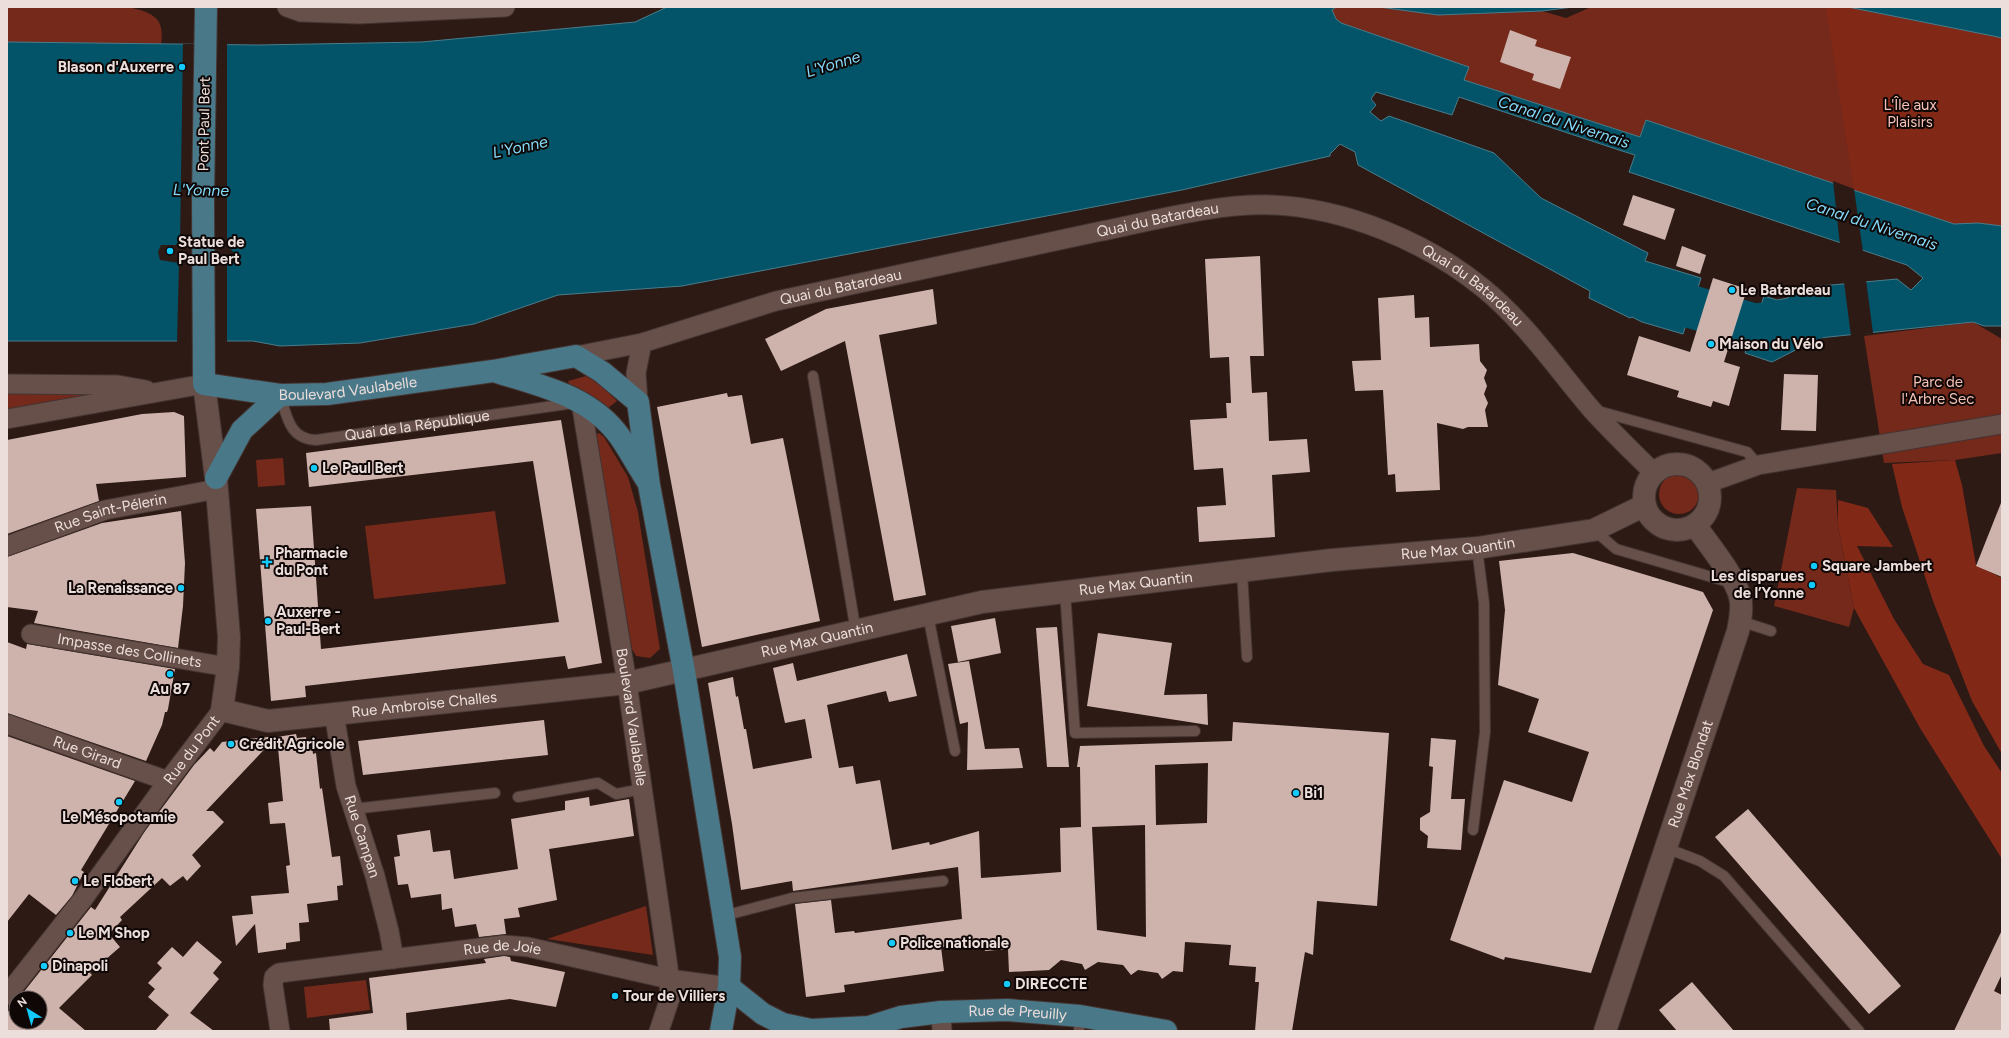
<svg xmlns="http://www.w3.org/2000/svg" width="2009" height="1038" font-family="Figtree,sans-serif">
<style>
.green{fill:#74291b}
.forest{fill:#812817}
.water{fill:#035369;stroke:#497d8b}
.pier{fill:#2d1a15}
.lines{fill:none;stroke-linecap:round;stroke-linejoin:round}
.river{stroke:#035369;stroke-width:43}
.building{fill:#ceb3ad;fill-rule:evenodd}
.lane-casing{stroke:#443532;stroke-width:12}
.street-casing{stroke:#443532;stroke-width:21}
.secondary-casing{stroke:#443532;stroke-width:24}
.primary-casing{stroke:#443532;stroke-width:24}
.lane{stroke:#674f4a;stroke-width:10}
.street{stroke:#674f4a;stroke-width:19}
.secondary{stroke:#674f4a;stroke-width:22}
.primary{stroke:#497889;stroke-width:22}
.poi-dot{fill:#12cafb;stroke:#0f0706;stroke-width:1.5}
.labels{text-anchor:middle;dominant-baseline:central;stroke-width:4;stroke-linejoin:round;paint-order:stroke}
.poi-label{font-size:15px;font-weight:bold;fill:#ecdeda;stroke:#0f0706;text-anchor:start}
.park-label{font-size:15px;fill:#f5c1b5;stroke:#0f0706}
.street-label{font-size:15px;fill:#ecdeda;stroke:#0f0706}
.water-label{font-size:16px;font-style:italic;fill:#84daf9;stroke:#0f0706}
</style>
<rect width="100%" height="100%" fill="#2d1a15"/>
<g class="green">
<path d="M 7,7 L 128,7 C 153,13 165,17 161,45 L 7,42 Z"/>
<path d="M 1336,7 L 1379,7 L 1438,15 L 1542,11 L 1566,18 L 1591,7 L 1848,7 L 2002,38 L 2002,226 L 1978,223 L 1954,224 L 1646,120 L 1640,137 L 1464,80 L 1468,67 L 1341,23 L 1336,19 L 1332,10 Z"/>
<path d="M 1973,322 L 2002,339 L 2002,453 L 1955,460 L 1884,463 L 1864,336 Z"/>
<path d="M 590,375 L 617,401 L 608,408 L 584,392 L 570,386 L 568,381 Z"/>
<path d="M 7,389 L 101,390 L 101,395 L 7,411 Z"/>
<path d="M 599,433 L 604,437 L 628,477 L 638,512 L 660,649 L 650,658 L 636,656 L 632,649 L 595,435 Z"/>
<path d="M 283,458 L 285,485 L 258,487 L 256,460 Z"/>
<circle cx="1679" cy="494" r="20"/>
<path d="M 1797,488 L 1836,490 L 1838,526 L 1854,608 L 1849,627 L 1774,606 Z"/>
<path d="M 495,511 L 506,584 L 374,599 L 365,526 Z"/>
<path d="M 646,906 L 653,955 L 547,939 Z"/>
<path d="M 366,980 L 370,1010 L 307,1018 L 304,987 Z"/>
</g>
<g class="forest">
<path d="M 1826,7 L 1851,8 L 2002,38 L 2002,226 L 1978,223 L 1954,224 L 1854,191 Z"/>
<path d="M 1955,460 L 1962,485 L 1976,565 L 2002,578 L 2002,754 L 1972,701 L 1933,601 L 1902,507 L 1892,464 Z"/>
<path d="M 1838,500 L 1868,508 L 1893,547 L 1857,546 L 1894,619 L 1923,664 L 1949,675 L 1984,746 L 2002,773 L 2002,859 L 1920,728 L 1854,608 L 1838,526 Z"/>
</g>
<g class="water">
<path d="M 667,7 L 1336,7 L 1332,10 L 1336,19 L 1341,23 L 1469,67 L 1464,80 L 1640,137 L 1646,120 L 1954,224 L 1978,223 L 2002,226 L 2002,326 L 1984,326 L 1973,322 L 1819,338 L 1772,362 L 1745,353 L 1764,296 L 1777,300 L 1788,298 L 1788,289 L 1897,279 L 1911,290 L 1923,278 L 1907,265 L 1629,172 L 1635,155 L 1619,150 L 1459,97 L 1452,115 L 1376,92 L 1371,99 L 1376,105 L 1370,112 L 1381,121 L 1389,116 L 1494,153 L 1541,198 L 1648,253 L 1645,261 L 1701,278 L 1683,334 L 1642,322 L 1632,317 L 1630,318 L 1589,298 L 1590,291 L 1358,165 L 1355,152 L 1340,144 L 1330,154 L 1330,156 L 1182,190 L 682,286 L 558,295 L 474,324 L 360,343 L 280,346 L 253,341 L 7,341 L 7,42 L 258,45 L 422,42 L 635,22 Z"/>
<path d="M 1379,7 L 1573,7 L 1542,11 L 1438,15 Z"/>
<path d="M 1848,7 L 2002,7 L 2002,38 L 1993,36 Z"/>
</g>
<g class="pier">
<path d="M 183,44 L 227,44 L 227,245 L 235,254 L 227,262 L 227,343 L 177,343 L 179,263 L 160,260 L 158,252 L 161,245 L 180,245 Z"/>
<path d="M 1833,181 L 1854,189 L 1863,252 L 1840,245 Z"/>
<path d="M 1866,280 L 1873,333 L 1851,336 L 1844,282 Z"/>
</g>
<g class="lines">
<path class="river" d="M 1637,283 L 1692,307 L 1754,325 L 1814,318"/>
</g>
<g class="building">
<path d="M 1510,30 L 1537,40 L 1535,46 L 1571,57 L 1560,89 L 1532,80 L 1534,74 L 1500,62 Z"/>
<path d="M 1633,195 L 1675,209 L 1665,240 L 1623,225 Z"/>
<path d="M 1682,246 L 1706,255 L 1700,274 L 1676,266 Z"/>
<path d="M 1260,256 L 1264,356 L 1250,356 L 1252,393 L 1267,392 L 1269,441 L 1307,439 L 1310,472 L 1272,475 L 1275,537 L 1199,542 L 1197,507 L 1226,505 L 1223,468 L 1194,470 L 1190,420 L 1227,418 L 1226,403 L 1231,403 L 1229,357 L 1210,358 L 1205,259 Z"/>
<path d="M 1713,278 L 1747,289 L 1724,362 L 1740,367 L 1729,406 L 1713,401 L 1711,407 L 1677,397 L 1679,391 L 1627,375 L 1639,336 L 1690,352 Z"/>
<path d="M 933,289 L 937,324 L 879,335 L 926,595 L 894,601 L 845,341 L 781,371 L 765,339 L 826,309 Z"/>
<path d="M 1414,295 L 1415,318 L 1429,317 L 1430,347 L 1479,344 L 1480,361 L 1487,370 L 1484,378 L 1487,386 L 1484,394 L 1488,403 L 1485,410 L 1488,427 L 1468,427 L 1463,429 L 1437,423 L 1440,490 L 1396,492 L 1395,474 L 1388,475 L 1383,390 L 1355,391 L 1352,361 L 1381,360 L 1378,298 Z"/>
<path d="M 1784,374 L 1818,375 L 1816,431 L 1781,430 Z"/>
<path d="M 727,393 L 728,397 L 742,395 L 751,444 L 783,438 L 820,621 L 702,647 L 657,407 Z"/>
<path d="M 174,412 L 184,416 L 186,477 L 96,484 L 99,501 L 7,534 L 7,440 L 142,414 Z"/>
<path d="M 561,420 L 602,663 L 568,669 L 565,656 L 305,686 L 306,697 L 271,701 L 256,509 L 311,506 L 321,649 L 559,622 L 533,461 L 309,487 L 306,453 Z"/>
<path d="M 2001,503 L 2002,503 L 2002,577 L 1976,566 Z"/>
<path d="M 181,511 L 185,563 L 183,606 L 178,648 L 34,623 L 38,611 L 7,607 L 7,557 L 102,523 Z"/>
<path d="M 1573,553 L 1703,592 L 1713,610 L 1591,973 L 1505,957 L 1504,960 L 1450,940 L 1504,780 L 1572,802 L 1589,752 L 1528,732 L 1539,699 L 1498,685 L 1505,610 L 1499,561 Z"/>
<path d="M 995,618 L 1001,653 L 958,662 L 951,626 Z"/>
<path d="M 1057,627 L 1069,767 L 1047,767 L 1036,628 Z"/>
<path d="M 1098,633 L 1172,643 L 1164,695 L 1207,694 L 1208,725 L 1087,706 Z"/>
<path d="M 7,642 L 26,649 L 27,644 L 175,669 L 168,709 L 167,712 L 165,712 L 162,725 L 146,761 L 7,713 Z"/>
<path d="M 907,654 L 917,696 L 889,702 L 886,691 L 827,705 L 839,768 L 853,766 L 856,784 L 880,780 L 892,850 L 929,842 L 930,845 L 979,831 L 981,878 L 1061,872 L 1060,828 L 1081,827 L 1080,767 L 1077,767 L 1080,746 L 1232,741 L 1233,722 L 1389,733 L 1377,906 L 1317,901 L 1313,955 L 1305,952 L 1292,1031 L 1255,1031 L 1259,982 L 1255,982 L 1256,967 L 1229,965 L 1231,945 L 1185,942 L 1183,972 L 1173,971 L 1162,979 L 1158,973 L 1138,970 L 1131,975 L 1123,965 L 1098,962 L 1085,970 L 1082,964 L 1061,960 L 1049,970 L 1009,972 L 1008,949 L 985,951 L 984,943 L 941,947 L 944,971 L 844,985 L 845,992 L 806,997 L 795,904 L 831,900 L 835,933 L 854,931 L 855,933 L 962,919 L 958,867 L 793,891 L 792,881 L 741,890 L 732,824 L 708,683 L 733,677 L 736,697 L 738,696 L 744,729 L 746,729 L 753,769 L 812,758 L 805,719 L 785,723 L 773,668 L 793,663 L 797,681 ZM 1208,763 L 1207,823 L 1156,825 L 1155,765 ZM 1145,825 L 1146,937 L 1097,930 L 1092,827 Z"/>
<path d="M 969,661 L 985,749 L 1019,748 L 1023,768 L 967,770 L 968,722 L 960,724 L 948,664 Z"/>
<path d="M 544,720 L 548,755 L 363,775 L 358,741 Z"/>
<path d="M 296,734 L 297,738 L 306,737 L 307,747 L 312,746 L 313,754 L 316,753 L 320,789 L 322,788 L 332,857 L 340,856 L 343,885 L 337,886 L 338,900 L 307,904 L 309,922 L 299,923 L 300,941 L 286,943 L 286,949 L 258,953 L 255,924 L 236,946 L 232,916 L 253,914 L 251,896 L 289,893 L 286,866 L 290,865 L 285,823 L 270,824 L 268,803 L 283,801 L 277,737 Z"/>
<path d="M 7,736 L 135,781 L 81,870 L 84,872 L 72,896 L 56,915 L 29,894 L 7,922 Z"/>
<path d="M 277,736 L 206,811 L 213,811 L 224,822 L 192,855 L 201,866 L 187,881 L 183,876 L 170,886 L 162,878 L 120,917 L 122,920 L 109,934 L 120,947 L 90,973 L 92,975 L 59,1008 L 86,1031 L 7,1031 L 7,1013 L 16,1001 L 16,1022 L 40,1022 L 40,998 L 19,998 L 91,907 L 95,910 L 145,831 L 194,765 L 210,748 L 214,752 L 222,742 Z"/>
<path d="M 1431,738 L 1456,740 L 1451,799 L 1465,799 L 1461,850 L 1427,848 L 1428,836 L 1420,830 L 1420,818 L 1430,812 L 1433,767 L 1429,766 Z"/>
<path d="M 589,797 L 590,806 L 629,799 L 634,836 L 549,849 L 557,900 L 518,908 L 520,917 L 504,919 L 506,934 L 479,937 L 476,924 L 455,927 L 452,908 L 442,910 L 441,894 L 411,898 L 408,884 L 398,885 L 394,857 L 400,856 L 397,835 L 430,830 L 433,852 L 450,850 L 454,879 L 518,869 L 511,819 L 565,810 L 565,801 Z"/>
<path d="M 1748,809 L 1901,986 L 1869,1014 L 1715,837 Z"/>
<path d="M 2002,930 L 2002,974 L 1994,991 L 2002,995 L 2002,1031 L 1954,1031 Z"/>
<path d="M 197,941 L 222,962 L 213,973 L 219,979 L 190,1013 L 214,1031 L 155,1031 L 169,1015 L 148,997 L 155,989 L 148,983 L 162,968 L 157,963 L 172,947 L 183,957 Z"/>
<path d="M 504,956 L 510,957 L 511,961 L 565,972 L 556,1007 L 510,999 L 406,1013 L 407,1031 L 330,1031 L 329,1019 L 373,1013 L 369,978 L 486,963 L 484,959 Z"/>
<path d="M 1692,982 L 1734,1031 L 1677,1031 L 1659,1010 Z"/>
</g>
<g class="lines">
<defs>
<g id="lane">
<path d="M 813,376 L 856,632"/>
<path id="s1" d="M 280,395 C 287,416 289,439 316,440 L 574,403"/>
<path d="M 1598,411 L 1747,452 L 1758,465"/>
<path d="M 1594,530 L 1616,549 L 1732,583"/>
<path d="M 1242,571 L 1247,657"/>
<path d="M 1065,592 L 1075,733 L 1195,731"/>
<path d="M 928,615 L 955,751"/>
<path d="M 1740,621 L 1771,631"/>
<path d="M 518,797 L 598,783 L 616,794 L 643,789"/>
<path d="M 353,809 L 495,793"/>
<path d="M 1473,830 L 1485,732 L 1484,603 L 1477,548"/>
<path d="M 1666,848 L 1700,861 L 1724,876 L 1859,1031"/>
<path d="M 723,916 L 792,898 L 943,881"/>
<path d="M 1079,1031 L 1080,1016"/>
</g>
<g id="street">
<path d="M 287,7 L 301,12 L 359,14 L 505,7"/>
<path id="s2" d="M 576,356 L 642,343 L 776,301 L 832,289 C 920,270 1009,251 1097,232 C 1153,221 1215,203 1273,205 C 1345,208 1427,242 1483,288 C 1525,322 1557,369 1592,410 C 1612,432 1633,452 1654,473"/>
<path d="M 7,384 L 118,385 L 146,390"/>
<path id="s3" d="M 581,402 L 627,683 L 668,967 L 670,998 L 659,1031"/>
<path d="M 638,402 L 636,373 L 642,343"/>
<path d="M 7,419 L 204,384"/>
<path d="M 1708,483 L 1758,465 L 2002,424"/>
<path id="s4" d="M 7,546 L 105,510 L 217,489"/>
<path id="s5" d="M 31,634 L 228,667"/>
<path id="s6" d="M 334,713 L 346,786 L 375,876 L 389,931 L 394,959"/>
<path id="s7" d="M 7,724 L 168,781"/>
<path id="s8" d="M 7,995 L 83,899 L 168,781 L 222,710"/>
<path d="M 941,1012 L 942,1031"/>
<path id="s9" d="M 280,1031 L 273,985 L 274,977 L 279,973 L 504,945 L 528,947 L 669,979 L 729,987"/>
</g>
<g id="secondary">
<path id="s10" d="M 204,384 L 216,478 L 229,637 L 228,667 L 222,710 L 268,721 L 627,683 L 982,602 L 1332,560 L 1477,548 L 1594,530 L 1645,505"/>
<circle cx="1677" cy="497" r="33"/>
<path id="s11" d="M 1605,1031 L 1738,631 C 1740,620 1743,608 1740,597 C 1735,576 1708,544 1695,525"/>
</g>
<g id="primary">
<path id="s12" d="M 206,7 L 203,199 L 204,384 L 280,395 L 327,394 L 493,371 L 576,356 L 602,372 L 638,402 L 649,485 L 684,671 L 730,957 L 729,987 L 721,1031"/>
<path d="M 497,372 C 541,386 591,396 620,437 C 629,450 637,465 646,479"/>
<path d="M 216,478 L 242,430 L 280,395"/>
<path id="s13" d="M 729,987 L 763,1014 L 783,1024 L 811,1030 L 869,1027 L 901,1017 L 941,1012 L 1007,1010 L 1080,1016 L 1166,1031"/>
</g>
</defs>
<use href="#lane" class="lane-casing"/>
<use href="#street" class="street-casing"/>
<use href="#secondary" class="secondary-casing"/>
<use href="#primary" class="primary-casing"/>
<use href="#lane" class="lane"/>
<use href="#street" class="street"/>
<use href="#secondary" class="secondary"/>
<use href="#primary" class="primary"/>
</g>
<g class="poi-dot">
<circle cx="182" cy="67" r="4"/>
<circle cx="170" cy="251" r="4"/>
<circle cx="1732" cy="290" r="4"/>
<circle cx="1711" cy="344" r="4"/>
<circle cx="314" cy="468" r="4"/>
<path d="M265 556h4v4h4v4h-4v4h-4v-4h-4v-4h4z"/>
<circle cx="1814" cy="566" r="4"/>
<circle cx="1812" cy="585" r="4"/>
<circle cx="181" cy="588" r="4"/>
<circle cx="268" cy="621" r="4"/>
<circle cx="170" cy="674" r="4"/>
<circle cx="231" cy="744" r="4"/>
<circle cx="1296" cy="793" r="4"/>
<circle cx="119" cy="802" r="4"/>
<circle cx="75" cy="881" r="4"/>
<circle cx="70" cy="933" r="4"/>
<circle cx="892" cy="943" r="4"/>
<circle cx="44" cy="966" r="4"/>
<circle cx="1007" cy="984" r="4"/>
<circle cx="615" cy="996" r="4"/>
</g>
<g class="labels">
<g class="poi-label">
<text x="174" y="67" text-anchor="end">Blason d'Auxerre</text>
<text x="178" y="242">Statue de<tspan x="178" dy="17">Paul Bert</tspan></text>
<text x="1740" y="290">Le Batardeau</text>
<text x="1719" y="344">Maison du Vélo</text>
<text x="322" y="468">Le Paul Bert</text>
<text x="275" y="553">Pharmacie<tspan x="275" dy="17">du Pont</tspan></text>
<text x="1822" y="566">Square Jambert</text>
<text x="1804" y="576" text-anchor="end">Les disparues<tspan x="1804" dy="17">de l’Yonne</tspan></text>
<text x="173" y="588" text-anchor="end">La Renaissance</text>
<text x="276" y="612">Auxerre -<tspan x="276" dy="17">Paul-Bert</tspan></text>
<text x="170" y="689" text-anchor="middle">Au 87</text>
<text x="239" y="744">Crédit Agricole</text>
<text x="1304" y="793">Bi1</text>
<text x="119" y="817" text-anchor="middle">Le Mésopotamie</text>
<text x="83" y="881">Le Flobert</text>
<text x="78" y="933">Le M Shop</text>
<text x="900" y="943">Police nationale</text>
<text x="52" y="966">Dinapoli</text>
<text x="1015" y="984">DIRECCTE</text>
<text x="623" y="996">Tour de Villiers</text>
</g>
<g class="park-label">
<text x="1910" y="105">L'Île aux<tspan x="1910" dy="17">Plaisirs</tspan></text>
<text x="1938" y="382">Parc de<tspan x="1938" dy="17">l'Arbre Sec</tspan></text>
</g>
<g class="street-label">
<text transform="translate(204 124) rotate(-89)">Pont Paul Bert</text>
<text stroke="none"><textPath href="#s2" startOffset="598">Quai du Batardeau</textPath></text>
<text stroke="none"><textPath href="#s2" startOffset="274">Quai du Batardeau</textPath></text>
<text stroke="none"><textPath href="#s2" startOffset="934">Quai du Batardeau</textPath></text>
<text stroke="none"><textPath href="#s12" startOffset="522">Boulevard Vaulabelle</textPath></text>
<text stroke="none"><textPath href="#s1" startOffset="165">Quai de la République</textPath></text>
<text stroke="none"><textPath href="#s4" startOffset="109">Rue Saint-Pélerin</textPath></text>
<text stroke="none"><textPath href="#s10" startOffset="1579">Rue Max Quantin</textPath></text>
<text stroke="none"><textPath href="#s10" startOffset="1255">Rue Max Quantin</textPath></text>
<text stroke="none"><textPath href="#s10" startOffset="931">Rue Max Quantin</textPath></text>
<text stroke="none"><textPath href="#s5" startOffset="100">Impasse des Collinets</textPath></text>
<text stroke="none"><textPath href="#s10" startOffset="532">Rue Ambroise Challes</textPath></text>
<text stroke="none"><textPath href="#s3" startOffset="319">Boulevard Vaulabelle</textPath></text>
<text stroke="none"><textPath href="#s8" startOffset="307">Rue du Pont</textPath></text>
<text stroke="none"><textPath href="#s7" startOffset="85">Rue Girard</textPath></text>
<text stroke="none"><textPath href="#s11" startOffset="271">Rue Max Blondat</textPath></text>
<text stroke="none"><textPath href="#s6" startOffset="127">Rue Campan</textPath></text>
<text stroke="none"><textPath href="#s9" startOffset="286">Rue de Joie</textPath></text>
<text stroke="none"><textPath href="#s13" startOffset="303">Rue de Preuilly</textPath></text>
</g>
<g class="water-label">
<text transform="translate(833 64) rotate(-17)">L'Yonne</text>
<text transform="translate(1564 122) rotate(18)">Canal du Nivernais</text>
<text transform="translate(520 147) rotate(-12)">L'Yonne</text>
<text transform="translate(201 190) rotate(1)">L'Yonne</text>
<text transform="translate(1872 224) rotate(18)">Canal du Nivernais</text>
</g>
</g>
<rect width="2009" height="1038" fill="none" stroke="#ecdeda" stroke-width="16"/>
<g transform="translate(28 1010) rotate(323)"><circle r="19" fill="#0f0706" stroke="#675d5b"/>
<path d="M0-3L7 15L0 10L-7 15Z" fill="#12cafb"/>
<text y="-6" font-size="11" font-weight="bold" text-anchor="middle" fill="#ecdeda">N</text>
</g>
</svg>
